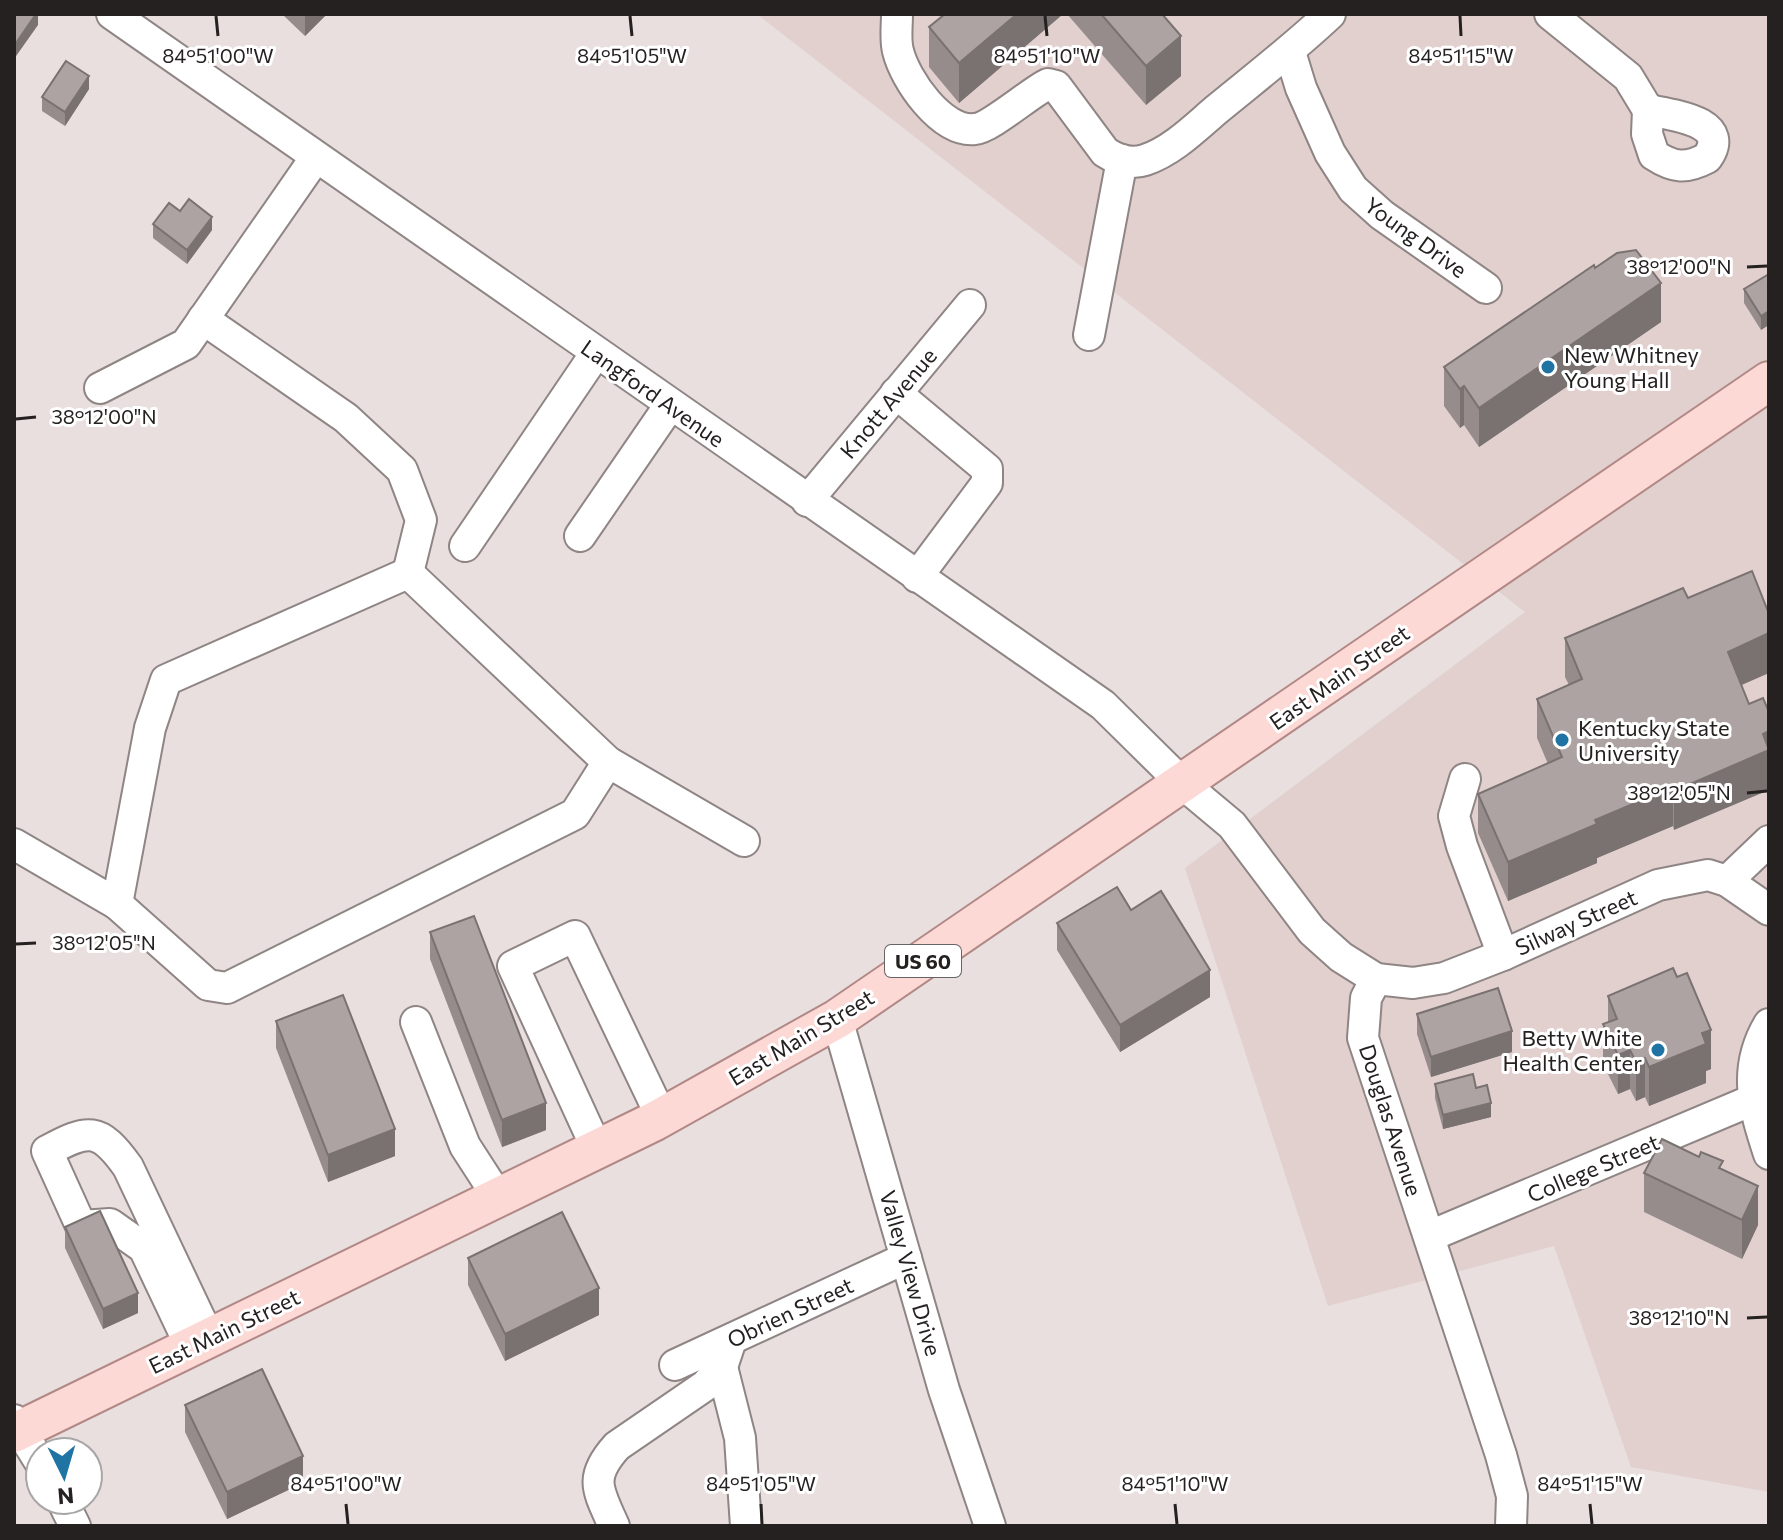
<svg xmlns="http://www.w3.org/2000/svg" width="1783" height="1540" font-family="Commissioner,sans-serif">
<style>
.built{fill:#e2d0ce}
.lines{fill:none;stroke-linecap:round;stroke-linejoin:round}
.minor-casing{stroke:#8e8584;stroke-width:34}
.major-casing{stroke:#b18885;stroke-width:42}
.minor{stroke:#fff;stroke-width:30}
.major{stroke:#fdd9d6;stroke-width:38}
.wall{fill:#958c8b}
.shaded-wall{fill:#797271}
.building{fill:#ada3a2;stroke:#797271;stroke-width:2}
.ticks{fill:none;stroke:#252121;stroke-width:3}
.poi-dot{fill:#1f74a4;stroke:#fff;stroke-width:3}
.labels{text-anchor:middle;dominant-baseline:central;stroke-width:6;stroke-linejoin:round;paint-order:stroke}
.shield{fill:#fff;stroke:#666464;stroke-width:2}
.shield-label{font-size:20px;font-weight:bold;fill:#252121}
.street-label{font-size:22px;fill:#252121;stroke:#fff}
.poi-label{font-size:22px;fill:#252121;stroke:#fff;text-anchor:start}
.ticks-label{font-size:20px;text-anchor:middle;fill:#252121;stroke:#fff;stroke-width:6;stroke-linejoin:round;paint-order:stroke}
</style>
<rect width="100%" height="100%" fill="#e9dfde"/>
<path class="built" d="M 757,14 L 1769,14 L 1769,1492 L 1631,1467 L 1554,1246 L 1328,1306 L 1185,868 L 1525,612 Z"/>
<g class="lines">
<defs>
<g id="minor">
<path d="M 112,14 L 1103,705 L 1183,784 L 1232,825 L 1312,931 L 1341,957 L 1376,979 L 1366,998 L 1363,1038 L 1501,1455 L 1512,1496 L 1511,1526"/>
<path d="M 897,14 C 897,26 895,40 898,51 C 905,80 942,133 975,129 C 990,128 1031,92 1048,84 L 1056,86 L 1105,152 C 1117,160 1130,165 1145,160 C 1172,151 1195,128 1216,110 C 1255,78 1294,48 1330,14"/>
<path d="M 1550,14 L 1628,77 L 1648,110"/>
<path d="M 1290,52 L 1301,88 L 1330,153 L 1353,189 L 1382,215 L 1486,288"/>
<path d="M 1648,110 C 1672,115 1733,121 1707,158 C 1686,169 1674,168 1654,155 L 1647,134 Z"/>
<path d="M 203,319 L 346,418 L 402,470 L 421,520 L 408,573"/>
<path d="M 1089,335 L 1122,160"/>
<path d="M 100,388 L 186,344 L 316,157"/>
<path d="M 896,393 L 987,469 L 987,483 L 917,577"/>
<path d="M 807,501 L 970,305"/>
<path d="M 580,536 L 670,405"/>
<path d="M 465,546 L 596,353"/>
<path d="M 1465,779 L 1454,816 L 1462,846 L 1503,955"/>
<path d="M 14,844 L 117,904 L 208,985 L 227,988 L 575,814 L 608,762"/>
<path d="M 1727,881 L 1769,841"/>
<path d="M 117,904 L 150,728 L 166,680 L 408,573 L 608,762 L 744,841"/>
<path d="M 1376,979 L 1413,983 L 1444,978 L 1503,955 L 1658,885 L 1708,875 L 1727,881 L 1769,910"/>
<path d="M 837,1019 L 944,1390 L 990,1526"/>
<path d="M 416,1022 L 465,1146 L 498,1197"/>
<path d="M 1769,1024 C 1742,1069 1754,1108 1769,1154"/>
<path d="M 597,1149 L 513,966 L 575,936 L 662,1118"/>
<path d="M 1430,1236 L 1755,1099"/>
<path d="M 191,1347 L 144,1248 L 110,1224 L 81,1226 L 47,1151 C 88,1129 99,1126 128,1167 L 209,1338"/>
<path d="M 675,1365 L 906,1258"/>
<path d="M 722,1367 L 740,1438 L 746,1526"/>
<path d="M 14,1420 L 40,1462"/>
<path d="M 62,1500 L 75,1526"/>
<path d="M 614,1526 C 598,1490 588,1478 617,1446 L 706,1385 L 722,1367 L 731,1340"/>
</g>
<path id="major" d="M 14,1433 L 655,1121 L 837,1019 L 1769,381"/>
</defs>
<use href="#minor" class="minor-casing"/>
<use href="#major" class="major-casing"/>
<use href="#minor" class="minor"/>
<use href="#major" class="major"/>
</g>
<g class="wall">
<path d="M 282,14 L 327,14 L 305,36 Z"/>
<path d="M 945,14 L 1063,14 L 959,103 L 929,67 L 929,27 Z"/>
<path d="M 1067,14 L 1162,14 L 1181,76 L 1146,105 Z"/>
<path d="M 89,89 L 65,126 L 42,111 L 42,97 Z"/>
<path d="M 180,211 L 212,230 L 187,264 L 153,238 L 153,224 Z"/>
<path d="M 1595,268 L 1661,322 L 1479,447 L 1464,425 L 1460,428 L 1444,406 L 1444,367 Z"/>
<path d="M 1769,274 L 1761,330 L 1744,303 L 1744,289 Z"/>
<path d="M 1688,598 L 1742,685 L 1674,830 L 1673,826 L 1597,858 L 1597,863 L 1508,901 L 1478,833 L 1478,794 L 1548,764 L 1537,738 L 1537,699 L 1569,685 L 1565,677 L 1565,638 Z"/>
<path d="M 1131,910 L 1210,997 L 1120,1052 L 1057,950 L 1057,923 Z"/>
<path d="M 430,932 L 546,1130 L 502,1147 L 430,959 Z"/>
<path d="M 1608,996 L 1711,1069 L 1706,1071 L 1706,1083 L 1649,1106 L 1645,1097 L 1636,1101 L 1630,1089 L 1618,1094 L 1603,1064 L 1603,1024 L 1608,1022 Z"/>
<path d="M 1417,1014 L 1512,1052 L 1431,1077 L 1417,1034 Z"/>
<path d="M 276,1021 L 395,1156 L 328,1182 L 276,1048 Z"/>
<path d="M 1435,1084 L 1476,1088 L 1491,1117 L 1443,1129 L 1435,1098 Z"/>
<path d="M 1723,1170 L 1758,1225 L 1742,1259 L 1644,1212 L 1644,1173 Z"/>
<path d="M 65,1227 L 138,1313 L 103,1329 L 65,1248 Z"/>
<path d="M 468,1258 L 599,1315 L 505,1361 L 468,1285 Z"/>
<path d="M 185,1405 L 303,1483 L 227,1519 L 185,1432 Z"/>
</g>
<g class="shaded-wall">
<path d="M 36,14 L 38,14 L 38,25 L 14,59 L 14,46 Z"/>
<path d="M 307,14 L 327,14 L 305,36 L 305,16 Z"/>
<path d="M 1017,14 L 1063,14 L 959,103 L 959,63 Z"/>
<path d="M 1181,36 L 1181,76 L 1146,105 L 1146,66 Z"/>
<path d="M 89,76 L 89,89 L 65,126 L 65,112 Z"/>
<path d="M 212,217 L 212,230 L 187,264 L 187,250 Z"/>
<path d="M 1661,283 L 1661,322 L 1479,447 L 1479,408 Z"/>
<path d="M 1769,311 L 1769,325 L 1761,330 L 1761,316 Z"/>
<path d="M 1464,386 L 1464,425 L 1460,428 L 1460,389 Z"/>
<path d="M 1769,633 L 1769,673 L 1728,691 L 1728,652 Z"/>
<path d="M 1769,731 L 1769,790 L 1674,830 L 1674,791 Z"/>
<path d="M 1673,787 L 1673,826 L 1597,858 L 1597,863 L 1508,901 L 1508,862 L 1595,820 Z"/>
<path d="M 1210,970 L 1210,997 L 1120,1052 L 1120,1025 Z"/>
<path d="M 1711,1030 L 1711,1069 L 1706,1071 L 1706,1083 L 1649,1106 L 1649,1067 L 1702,1033 Z"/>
<path d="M 1512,1031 L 1512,1052 L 1431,1077 L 1431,1057 Z"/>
<path d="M 1630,1050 L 1630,1089 L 1618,1094 L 1618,1055 Z"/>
<path d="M 1645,1058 L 1645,1097 L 1636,1101 L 1636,1062 Z"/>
<path d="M 546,1103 L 546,1130 L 502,1147 L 502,1120 Z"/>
<path d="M 1491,1103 L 1491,1117 L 1443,1129 L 1443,1115 Z"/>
<path d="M 395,1129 L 395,1156 L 328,1182 L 328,1155 Z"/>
<path d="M 1758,1186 L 1758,1225 L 1742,1259 L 1742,1220 Z"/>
<path d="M 599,1288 L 599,1315 L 505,1361 L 505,1334 Z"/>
<path d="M 138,1293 L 138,1313 L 103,1329 L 103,1309 Z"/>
<path d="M 303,1456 L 303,1483 L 227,1519 L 227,1492 Z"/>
</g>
<g class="building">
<path d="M 14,14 L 36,14 L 14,46 Z"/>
<path d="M 945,14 L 1017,14 L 959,63 L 929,27 Z"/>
<path d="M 1101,14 L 1162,14 L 1181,36 L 1146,66 Z"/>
<path d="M 66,61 L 89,76 L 65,112 L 42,97 Z"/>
<path d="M 189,199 L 212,217 L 187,250 L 153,224 L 169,203 L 180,211 Z"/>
<path d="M 1636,250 L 1661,283 L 1479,408 L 1464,386 L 1460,389 L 1444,367 L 1594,265 L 1595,268 L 1617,253 Z"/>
<path d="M 1769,274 L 1769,311 L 1761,316 L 1744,289 Z"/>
<path d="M 1752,571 L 1769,614 L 1769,633 L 1728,652 L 1749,704 L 1763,698 L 1769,712 L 1769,731 L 1763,734 L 1769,750 L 1674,791 L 1673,787 L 1595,820 L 1597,824 L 1508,862 L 1478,794 L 1562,757 L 1537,699 L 1582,679 L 1565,638 L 1683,588 L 1688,598 Z"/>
<path d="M 1117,887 L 1131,910 L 1161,891 L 1210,970 L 1120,1025 L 1057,923 Z"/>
<path d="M 474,916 L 546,1103 L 502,1120 L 430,932 Z"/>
<path d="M 1673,968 L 1677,977 L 1687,973 L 1711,1030 L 1702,1033 L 1706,1044 L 1649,1067 L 1645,1058 L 1636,1062 L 1630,1050 L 1618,1055 L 1603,1024 L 1617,1019 L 1608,996 Z"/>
<path d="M 1498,988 L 1512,1031 L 1431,1057 L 1417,1014 Z"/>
<path d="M 343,995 L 395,1129 L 328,1155 L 276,1021 Z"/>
<path d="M 1473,1074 L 1476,1088 L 1487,1085 L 1491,1103 L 1443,1115 L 1435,1084 Z"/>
<path d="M 1662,1139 L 1699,1157 L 1701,1152 L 1723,1161 L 1719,1168 L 1758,1186 L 1742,1220 L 1644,1173 Z"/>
<path d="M 100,1211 L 138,1293 L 103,1309 L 65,1227 Z"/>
<path d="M 562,1212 L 599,1288 L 505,1334 L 468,1258 Z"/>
<path d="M 262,1369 L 303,1456 L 227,1492 L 185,1405 Z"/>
</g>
<path class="ticks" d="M 216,16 L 218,36M 630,16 L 632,36M 1045,16 L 1047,36M 1460,16 L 1461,36M 1747,267 L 1767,266M 16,419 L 36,417M 1747,793 L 1767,791M 16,944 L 36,943M 1747,1318 L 1767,1317M 346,1504 L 348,1524M 761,1504 L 762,1524M 1175,1504 L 1177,1524M 1590,1504 L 1592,1524"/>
<g class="poi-dot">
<circle cx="1548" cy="367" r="8"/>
<circle cx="1562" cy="740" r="8"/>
<circle cx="1658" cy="1050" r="8"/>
</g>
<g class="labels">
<rect class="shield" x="885" y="945" width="76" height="32" rx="6"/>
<g class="shield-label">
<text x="923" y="961">US 60</text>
</g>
<g class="street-label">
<text transform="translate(1416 237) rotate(36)">Young Drive</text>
<text transform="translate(653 393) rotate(35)">Langford Avenue</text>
<text transform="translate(888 403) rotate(-50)">Knott Avenue</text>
<text transform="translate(1339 677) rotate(-35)">East Main Street</text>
<text transform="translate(1576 922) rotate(-24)">Silway Street</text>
<text transform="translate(801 1037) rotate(-31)">East Main Street</text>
<text transform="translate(1391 1120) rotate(72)">Douglas Avenue</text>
<text transform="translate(1593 1168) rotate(-23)">College Street</text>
<text transform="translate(911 1273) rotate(74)">Valley View Drive</text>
<text transform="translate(790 1312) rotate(-25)">Obrien Street</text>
<text transform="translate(224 1331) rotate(-26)">East Main Street</text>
</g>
<g class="poi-label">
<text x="1564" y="354">New Whitney<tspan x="1564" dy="25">Young Hall</tspan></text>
<text x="1578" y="727">Kentucky State<tspan x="1578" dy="25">University</tspan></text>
<text x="1642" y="1037" text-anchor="end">Betty White<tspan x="1642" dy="25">Health Center</tspan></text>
</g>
</g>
<g class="ticks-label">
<text x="218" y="63">84°51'00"W</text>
<text x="632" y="63">84°51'05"W</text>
<text x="1047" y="63">84°51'10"W</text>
<text x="1461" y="63">84°51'15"W</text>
<text x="1679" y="274">38°12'00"N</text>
<text x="104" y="424">38°12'00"N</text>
<text x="1679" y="800">38°12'05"N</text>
<text x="104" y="950">38°12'05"N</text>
<text x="1679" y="1325">38°12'10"N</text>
<text x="346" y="1491">84°51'00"W</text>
<text x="761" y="1491">84°51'05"W</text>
<text x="1175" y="1491">84°51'10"W</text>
<text x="1590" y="1491">84°51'15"W</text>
</g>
<rect width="1783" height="1540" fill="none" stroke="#252121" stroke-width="32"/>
<g transform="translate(64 1476) rotate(175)"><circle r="38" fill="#ffffff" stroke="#a8a6a6" stroke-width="2"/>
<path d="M0-6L14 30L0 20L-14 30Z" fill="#1f74a4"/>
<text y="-12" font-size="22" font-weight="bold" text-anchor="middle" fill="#252121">N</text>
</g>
</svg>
